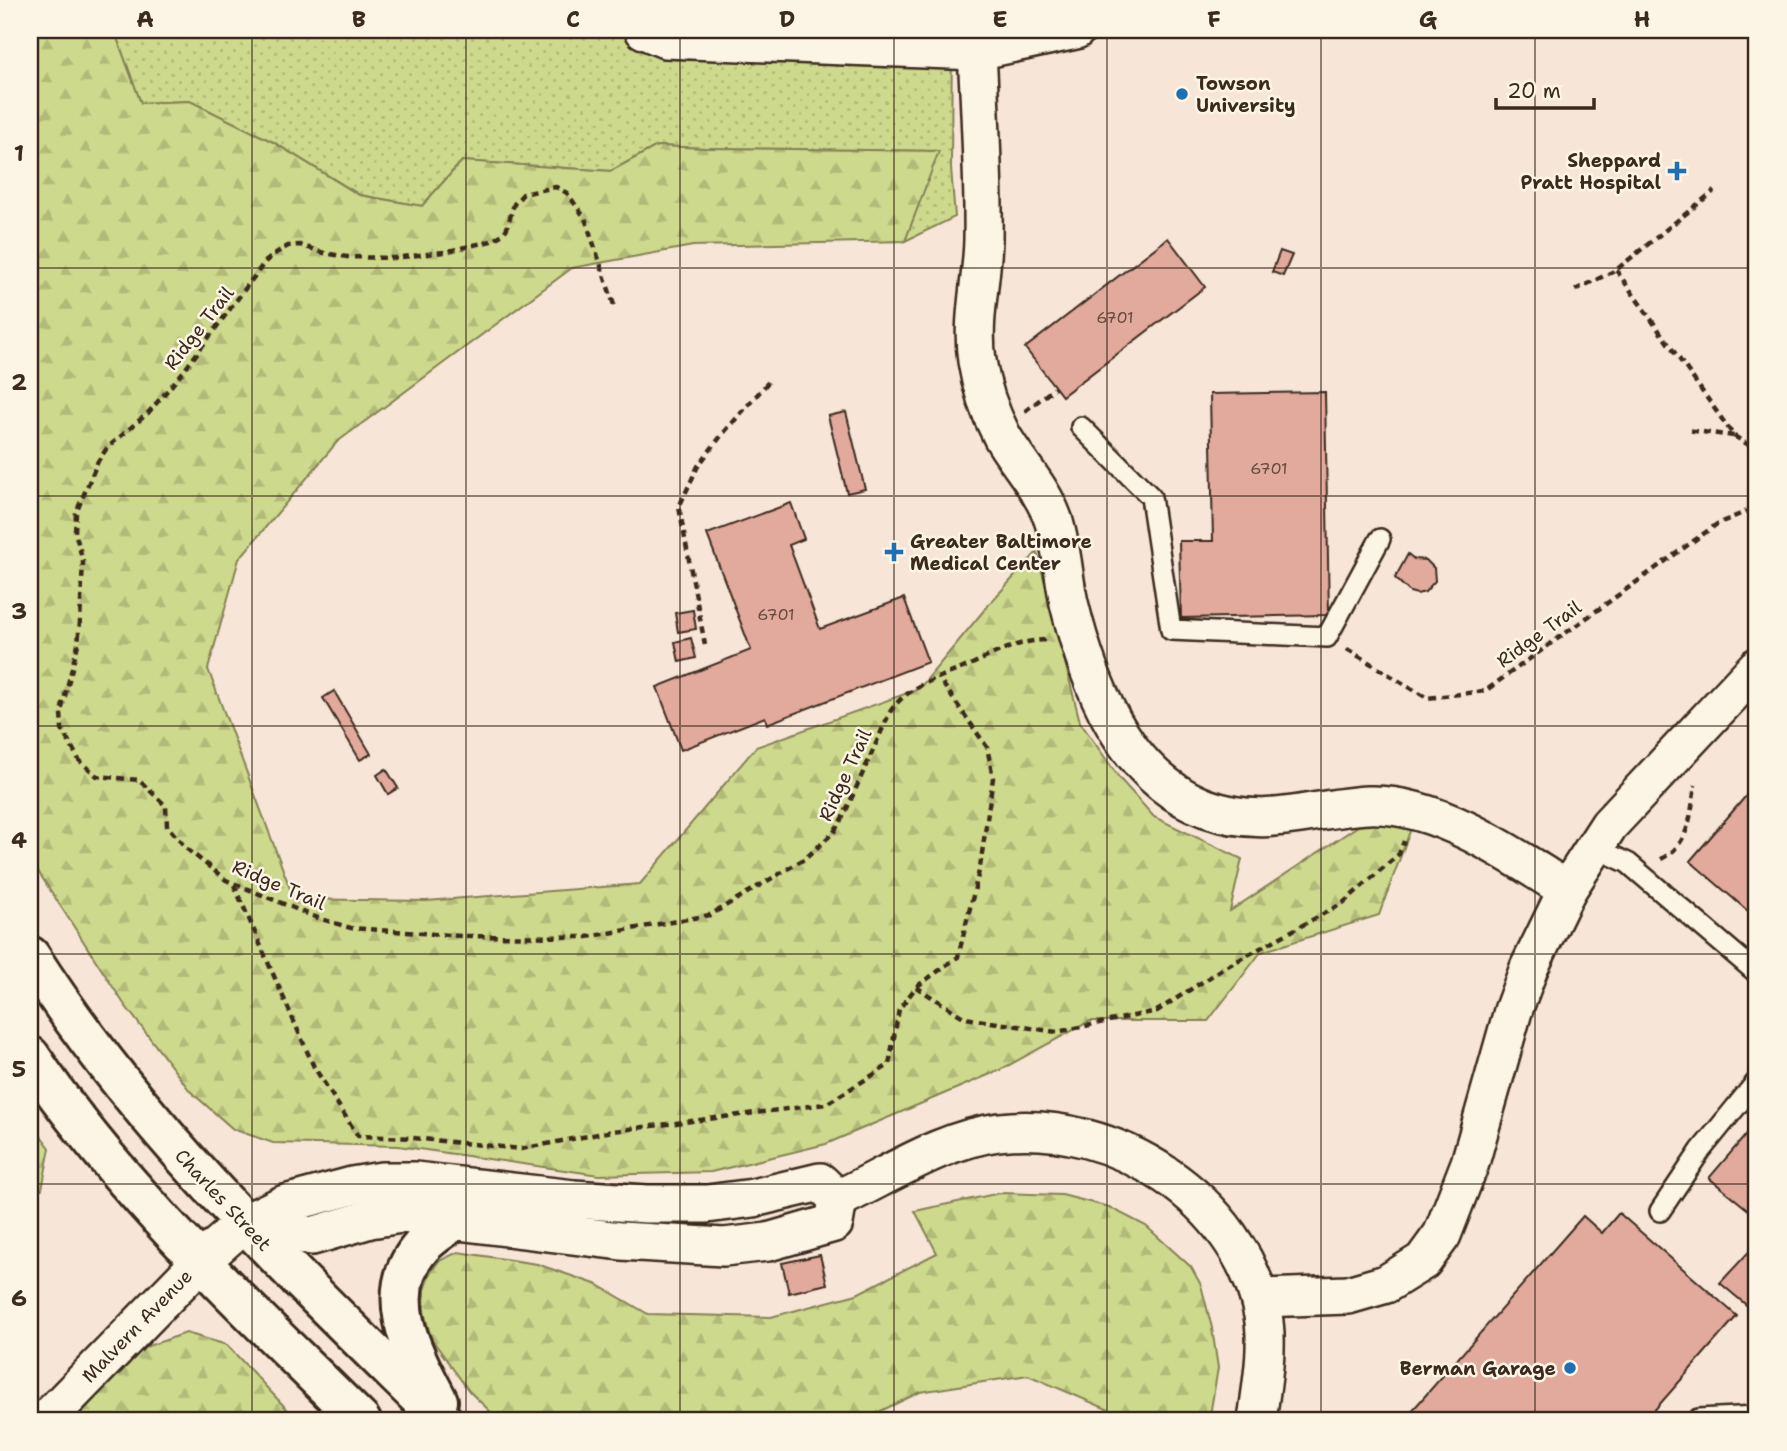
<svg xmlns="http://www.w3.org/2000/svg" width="1787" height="1451" font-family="'Shantell Sans',sans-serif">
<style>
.grass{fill:url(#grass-dots);stroke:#848255;stroke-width:2}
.forest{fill:url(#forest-firs);stroke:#848255;stroke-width:2}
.building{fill:#e2a99d;stroke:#3b2a1e;stroke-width:2}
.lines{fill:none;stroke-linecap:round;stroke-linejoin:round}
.service-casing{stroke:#3b2a1e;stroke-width:24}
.minor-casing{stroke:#3b2a1e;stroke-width:42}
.primary-casing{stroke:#3b2a1e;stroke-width:44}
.path{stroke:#3b2a1e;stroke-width:4.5;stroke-dasharray:7 5;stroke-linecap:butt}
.service{stroke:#fcf5e5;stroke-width:19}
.minor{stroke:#fcf5e5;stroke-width:37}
.primary{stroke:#fcf5e5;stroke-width:38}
.grid{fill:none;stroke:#3b2a1e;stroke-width:2;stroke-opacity:0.55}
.poi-dot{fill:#1f6fb2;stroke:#fcf5e5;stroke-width:2.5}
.labels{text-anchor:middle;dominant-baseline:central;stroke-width:5;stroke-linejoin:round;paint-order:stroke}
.number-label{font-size:16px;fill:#654a3e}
.poi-label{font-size:19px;font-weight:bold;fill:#3b2a1e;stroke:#fcf5e5;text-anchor:start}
.street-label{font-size:19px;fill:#3b2a1e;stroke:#fcf5e5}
.neatline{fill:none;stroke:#3b2a1e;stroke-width:2.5}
.grid-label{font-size:23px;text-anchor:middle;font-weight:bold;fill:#3b2a1e}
</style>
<defs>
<pattern id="grass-dots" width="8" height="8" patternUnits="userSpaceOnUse" patternTransform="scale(1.75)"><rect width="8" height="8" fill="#cdd98c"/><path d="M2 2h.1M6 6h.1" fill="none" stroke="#b1ba78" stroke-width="1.8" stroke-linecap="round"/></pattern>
<pattern id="forest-firs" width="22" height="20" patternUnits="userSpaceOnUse" patternTransform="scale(1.75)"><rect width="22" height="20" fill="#cdd98c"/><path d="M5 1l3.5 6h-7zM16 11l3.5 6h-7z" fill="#b1ba78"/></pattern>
</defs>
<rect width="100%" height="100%" fill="#f7e6d7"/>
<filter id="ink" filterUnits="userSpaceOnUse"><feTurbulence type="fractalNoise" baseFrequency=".0143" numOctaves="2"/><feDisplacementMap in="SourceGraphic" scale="14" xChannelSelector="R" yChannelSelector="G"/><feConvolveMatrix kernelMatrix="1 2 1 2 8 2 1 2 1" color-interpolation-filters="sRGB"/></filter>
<g filter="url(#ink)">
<path class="grass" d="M 114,30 L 952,30 L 951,168 L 955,217 L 905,241 L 938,151 L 706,148 L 657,146 L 611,171 L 462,161 L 422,206 L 360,195 L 273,142 L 190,101 L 141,103 Z"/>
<g class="forest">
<path d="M 30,30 L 114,30 L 141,103 L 190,101 L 273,142 L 359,195 L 422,206 L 462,161 L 611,171 L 657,146 L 706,148 L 939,151 L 905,241 L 693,246 L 572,268 L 337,442 L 239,559 L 208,669 L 294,899 L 426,901 L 640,884 L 756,747 L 919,689 L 990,603 L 1037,552 L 1080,722 L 1120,779 L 1154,817 L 1242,859 L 1230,911 L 1373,816 L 1413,823 L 1379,915 L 1261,952 L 1208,1021 L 1090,1021 L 1000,1070 L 826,1144 L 711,1172 L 599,1175 L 398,1146 L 273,1143 L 233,1129 L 190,1091 L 124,1004 L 30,859 Z"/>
<path d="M 30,1121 L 50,1148 L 42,1189 L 30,1191 Z"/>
<path d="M 1000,1193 L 1062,1195 L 1109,1207 L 1146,1226 L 1191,1267 L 1201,1285 L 1212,1328 L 1218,1368 L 1209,1421 L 1125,1421 L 1123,1416 L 1028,1375 L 920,1392 L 860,1421 L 500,1421 L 469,1391 L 431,1338 L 424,1312 L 424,1290 L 430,1273 L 439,1261 L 458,1252 L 537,1264 L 598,1285 L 648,1314 L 771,1317 L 857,1294 L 937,1253 L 915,1211 Z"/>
<path d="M 186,1333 L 227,1345 L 298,1421 L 71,1421 L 139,1349 Z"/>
</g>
<g class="building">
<path d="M 1168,238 L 1205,287 L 1062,396 L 1025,348 Z"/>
<path d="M 1280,251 L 1292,255 L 1283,276 L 1272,272 Z"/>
<path d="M 1325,392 L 1329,615 L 1181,618 L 1179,541 L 1213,541 L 1210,394 Z"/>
<path d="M 846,412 L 865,489 L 847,493 L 828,416 Z"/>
<path d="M 791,503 L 804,539 L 789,545 L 820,629 L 904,598 L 928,662 L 767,724 L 765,717 L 681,750 L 657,687 L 751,650 L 707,534 Z"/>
<path d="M 1408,554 L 1414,559 L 1426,560 L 1434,568 L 1435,581 L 1425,592 L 1417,594 L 1410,592 L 1395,578 Z"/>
<path d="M 693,610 L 696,629 L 678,632 L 675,613 Z"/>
<path d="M 691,638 L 696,658 L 679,662 L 675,642 Z"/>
<path d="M 334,691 L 371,754 L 360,760 L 323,698 Z"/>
<path d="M 386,769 L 398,788 L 388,794 L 377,775 Z"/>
<path d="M 1757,783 L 1757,919 L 1690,861 Z"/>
<path d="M 1757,1122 L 1757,1217 L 1709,1178 Z"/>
<path d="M 1619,1213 L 1737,1316 L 1645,1421 L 1403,1421 L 1583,1216 L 1602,1233 Z"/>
<path d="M 1757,1243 L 1757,1314 L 1720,1283 Z"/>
<path d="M 820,1255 L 827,1284 L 789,1293 L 782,1263 Z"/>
</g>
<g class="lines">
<defs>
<g id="service">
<path d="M 1081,427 L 1151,497 L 1171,630 L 1327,637 L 1380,539"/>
<path d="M 1594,847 L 1628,863 L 1757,973"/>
<path d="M 1660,1211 L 1701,1150 L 1757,1081"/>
<path d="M 1696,1421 L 1698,1419 L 1757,1416"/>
</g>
<g id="minor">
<path d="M 644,30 L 665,39 L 977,51 L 1076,30"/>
<path d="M 977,51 C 980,114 984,177 983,240 C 982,281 971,320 977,361 C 981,387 990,413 1002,436 C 1018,464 1042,488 1053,519 C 1062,546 1063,575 1069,603 C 1088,681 1123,777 1206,808 C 1266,830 1309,808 1368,805 C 1435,802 1513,855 1567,890"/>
<path d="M 838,1199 C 889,1175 943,1139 999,1132 C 1114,1118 1241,1200 1263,1315 C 1269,1349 1261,1388 1257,1421"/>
<path d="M 243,1224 L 312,1236 L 370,1219 L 401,1214 L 621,1241 L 724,1247 L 768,1242 L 834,1223 L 838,1199"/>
<path d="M 1259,1298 L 1348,1295 L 1386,1284 L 1423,1261 L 1442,1235 L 1470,1163 L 1513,1011 L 1529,968 L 1567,890 L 1609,825 L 1757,667"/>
<path d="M 45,1421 L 201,1261 L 243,1224 L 285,1204 L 352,1186 L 382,1181 L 415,1181 L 574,1199 L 647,1204 L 707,1204 L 753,1198 L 820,1182 L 838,1199"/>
</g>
<g id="primary">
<path d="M 30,956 C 144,1134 294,1274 443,1421"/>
<path d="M 30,1056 C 121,1192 245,1306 361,1421"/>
<path d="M 438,1401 C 413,1353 379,1294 422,1246 C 431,1236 445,1228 456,1219"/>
</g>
</defs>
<use href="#service" class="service-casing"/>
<use href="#minor" class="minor-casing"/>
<use href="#primary" class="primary-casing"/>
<g class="path">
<path d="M 1616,270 L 1734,436 L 1687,430"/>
<path d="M 1575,290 L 1616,270 L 1714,191"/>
<path d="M 614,305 L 585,218 L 567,193 L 556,187 L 523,194 L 514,204 L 507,228 L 503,234 L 491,241 L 444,252 L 394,258 L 347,257 L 324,253 L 300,245 L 288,246 L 276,253 L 265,262 L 183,372 L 148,413 L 107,448 L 98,461 L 76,513 L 75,532 L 83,561 L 80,622 L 78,644 L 61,712 L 62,729 L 79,760 L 97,776 L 139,780 L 166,806 L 167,826 L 187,849 L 226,880 L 315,917 L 351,928 L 379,930 L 462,936 L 587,937 L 710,915 L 806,858 L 834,832 L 844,815 L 890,712 C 907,686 936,679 963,668 C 991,656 1014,641 1045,640"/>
<path d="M 1025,411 L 1055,388"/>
<path d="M 1734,436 L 1757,450"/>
<path d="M 705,645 L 679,507 L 698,466 L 721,436 L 770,380"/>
<path d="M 1347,649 L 1427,698 L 1485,691 L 1717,524 L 1757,507"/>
<path d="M 1661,859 C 1690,845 1691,813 1695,785"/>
<path d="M 234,885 L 314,1067 L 358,1136 L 413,1138 L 521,1149 L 613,1131 L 826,1104 L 889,1065 L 899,1009 L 916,987 L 958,957 L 980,867 L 993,778 L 987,747 L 938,677"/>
<path d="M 916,987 L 965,1018 L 1057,1032 L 1157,1011 L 1224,968 L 1343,903 L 1399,854 L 1404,841"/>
</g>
<use href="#service" class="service"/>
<use href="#minor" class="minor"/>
<use href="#primary" class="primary"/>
</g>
</g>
<path class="grid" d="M 252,30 L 252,1421M 466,30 L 466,1421M 680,30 L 680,1421M 894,30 L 894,1421M 1107,30 L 1107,1421M 1321,30 L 1321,1421M 1535,30 L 1535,1421M 30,268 L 1757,268M 30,496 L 1757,496M 30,726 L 1757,726M 30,954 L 1757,954M 30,1184 L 1757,1184"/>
<g class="poi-dot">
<circle cx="1182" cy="94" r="7"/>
<path d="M1673.5 160.5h7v7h7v7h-7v7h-7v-7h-7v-7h7z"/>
<path d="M890.5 541.5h7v7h7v7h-7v7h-7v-7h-7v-7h7z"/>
<circle cx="1570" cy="1368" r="7"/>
</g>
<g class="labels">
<g class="number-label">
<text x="1115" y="317">6701</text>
<text x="1269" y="468">6701</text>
<text x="776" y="614">6701</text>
</g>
<g class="poi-label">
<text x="1196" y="83">Towson<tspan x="1196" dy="22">University</tspan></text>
<text x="1661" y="160" text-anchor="end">Sheppard<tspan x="1661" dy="22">Pratt Hospital</tspan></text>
<text x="910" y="541">Greater Baltimore<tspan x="910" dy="22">Medical Center</tspan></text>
<text x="1556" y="1368" text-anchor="end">Berman Garage</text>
</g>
<g class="street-label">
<text transform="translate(199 328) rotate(-52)">Ridge Trail</text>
<text transform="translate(1539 634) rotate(-36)">Ridge Trail</text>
<text transform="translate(845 775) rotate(-65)">Ridge Trail</text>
<text transform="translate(279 885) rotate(23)">Ridge Trail</text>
<text transform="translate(223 1200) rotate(47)">Charles Street</text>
<text transform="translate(137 1326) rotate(-46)">Malvern Avenue</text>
</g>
</g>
<rect width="1787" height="1451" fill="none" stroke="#fcf5e5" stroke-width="77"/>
<path d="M1496 98v10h98v-10" fill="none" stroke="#3b2a1e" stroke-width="3.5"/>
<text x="1507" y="98" font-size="21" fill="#3b2a1e" stroke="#fcf5e5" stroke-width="5" paint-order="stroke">20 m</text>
<rect x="38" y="38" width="1710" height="1374" class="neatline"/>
<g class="grid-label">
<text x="145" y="27">A</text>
<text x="359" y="27">B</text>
<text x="573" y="27">C</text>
<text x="787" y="27">D</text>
<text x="1000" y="27">E</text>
<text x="1214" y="27">F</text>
<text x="1428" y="27">G</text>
<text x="1642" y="27">H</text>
<text x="19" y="161">1</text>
<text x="19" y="390">2</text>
<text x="19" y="619">3</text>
<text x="19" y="848">4</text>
<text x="19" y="1077">5</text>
<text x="19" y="1306">6</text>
</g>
</svg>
